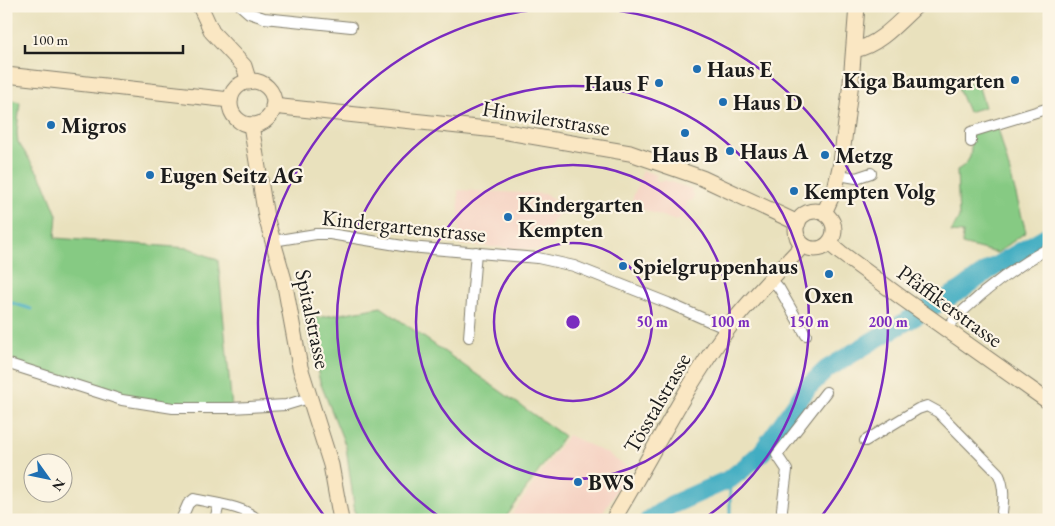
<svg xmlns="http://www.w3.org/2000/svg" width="1055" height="526" font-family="'EB Garamond',serif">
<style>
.built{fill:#f5d2c2}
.green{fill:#86ca83;stroke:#517350}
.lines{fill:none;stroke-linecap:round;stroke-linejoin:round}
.stream{stroke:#43adc2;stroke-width:3}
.river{stroke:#43adc2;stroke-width:19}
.street-casing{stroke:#827e6c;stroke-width:12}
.secondary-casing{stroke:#827e6c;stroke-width:17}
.street{stroke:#fff;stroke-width:10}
.secondary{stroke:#fae7c3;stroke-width:15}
.ring{fill:none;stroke:#7b2cbf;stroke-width:2.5}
.poi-dot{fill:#1f6fb2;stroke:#fcf5e5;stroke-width:2}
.labels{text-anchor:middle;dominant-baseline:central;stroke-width:4.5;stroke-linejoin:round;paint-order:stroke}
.poi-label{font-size:22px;font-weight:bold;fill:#1c1c1c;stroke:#fcf5e5;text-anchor:start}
.street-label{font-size:22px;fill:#1c1c1c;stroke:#fcf5e5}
.centre{fill:#7b2cbf;stroke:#fcf5e5;stroke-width:2.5}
.ring-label{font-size:15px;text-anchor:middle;font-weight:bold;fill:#7b2cbf;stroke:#fcf5e5;stroke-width:4.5;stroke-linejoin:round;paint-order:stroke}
</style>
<rect width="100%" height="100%" fill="#fcf5e5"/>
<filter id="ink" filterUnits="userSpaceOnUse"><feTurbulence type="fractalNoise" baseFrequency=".02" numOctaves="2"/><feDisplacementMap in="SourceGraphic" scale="10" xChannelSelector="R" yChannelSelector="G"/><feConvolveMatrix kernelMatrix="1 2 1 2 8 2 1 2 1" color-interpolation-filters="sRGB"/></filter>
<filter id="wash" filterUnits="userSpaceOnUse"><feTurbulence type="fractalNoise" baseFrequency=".0096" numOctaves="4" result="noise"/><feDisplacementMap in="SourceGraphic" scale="20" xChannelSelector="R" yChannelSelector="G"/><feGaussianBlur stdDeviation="1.12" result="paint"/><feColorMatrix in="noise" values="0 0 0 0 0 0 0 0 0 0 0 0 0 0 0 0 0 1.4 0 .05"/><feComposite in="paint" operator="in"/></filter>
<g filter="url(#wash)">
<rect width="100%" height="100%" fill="#e9e1bd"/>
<g class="built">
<path d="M 641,170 L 657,175 L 655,178 L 657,181 L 661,182 L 664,180 L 692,189 L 691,193 L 695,194 L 692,201 L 688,200 L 683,216 L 702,223 L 700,227 L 677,219 L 676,221 L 630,205 L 642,173 Z"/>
<path d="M 458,190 L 546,194 L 564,208 L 550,225 L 539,250 L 460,245 Z"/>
<path d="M 568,435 L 608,454 L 629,469 L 601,516 L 598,520 L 508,520 Z"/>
</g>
<g class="green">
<path d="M 977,81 L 985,107 L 968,112 L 957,86 Z"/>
<path d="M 6,99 L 20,102 L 17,132 L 18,142 L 44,182 L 57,215 L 55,238 L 189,248 L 218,260 L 232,408 L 122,400 L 6,363 Z"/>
<path d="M 997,124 L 1026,232 L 997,253 L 962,244 L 963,233 L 951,232 L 959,218 L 957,170 C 975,160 970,150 971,132 Z"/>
<path d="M 381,307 L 564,436 L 504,520 L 356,520 L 346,447 L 320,382 L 305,320 Z"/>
</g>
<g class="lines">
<g class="stream">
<path d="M 6,301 L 31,309"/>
<path d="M 730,479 L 730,520"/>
</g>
<path class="river" d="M 649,520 L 671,505 L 730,479 L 744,468 L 762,452 L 808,387 L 827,369 L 879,337 L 961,290 L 989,270 L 1049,235"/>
</g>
</g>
<g filter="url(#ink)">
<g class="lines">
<defs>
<g id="street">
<path d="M 241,6 L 249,13 L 264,18 L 351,27"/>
<path d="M 971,142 L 971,132 L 1049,108"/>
<path d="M 839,175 L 856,178 L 871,173"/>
<path d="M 273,241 L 316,234 L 330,234 L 409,247 L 538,258 L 574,266 L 668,303 L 727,329"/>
<path d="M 771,279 L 779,288 L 806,335"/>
<path d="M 945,329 C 975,297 1011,269 1049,248"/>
<path d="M 469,337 L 476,252"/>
<path d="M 6,363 L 122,400 L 173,408 L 232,408 L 286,405 L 309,398"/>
<path d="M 865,441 L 918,409 L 927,406 L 938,412 L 998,473 C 1006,488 1003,504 1001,520"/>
<path d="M 181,520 L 188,504 L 194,499 C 211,503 247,506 257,520"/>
<path d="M 215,520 L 219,504"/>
<path d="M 782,520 L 782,509 L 787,470 L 777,455 L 826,392"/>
</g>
<g id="secondary">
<path d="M 200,6 L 212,32 L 244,66 L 249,82"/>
<path d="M 854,50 C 878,46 899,22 916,6"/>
<path d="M 6,75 L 230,100"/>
<circle cx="252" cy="103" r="22"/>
<path d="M 273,106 L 496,130 L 630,153 L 702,178 L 798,223"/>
<path d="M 251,125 L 266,217 L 284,280 L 300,367 L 331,465 L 341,520"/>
<circle cx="815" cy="230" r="19"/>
<path d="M 824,213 L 835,189 L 841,163 L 851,82 L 857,6"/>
<path d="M 829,243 L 841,253 L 902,298 L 1049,402"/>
<path d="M 613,520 C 651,457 684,389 727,330 C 749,299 778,273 803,245"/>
</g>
</defs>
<use href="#street" class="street-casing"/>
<use href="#secondary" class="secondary-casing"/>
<use href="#street" class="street"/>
<use href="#secondary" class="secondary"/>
</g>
</g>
<g class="ring">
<circle cx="573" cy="322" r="79"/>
<circle cx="573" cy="322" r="157"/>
<path d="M443 519A236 236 0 1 1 703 519"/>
<path d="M326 518A315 315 0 1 1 820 518"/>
</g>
<g class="poi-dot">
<circle cx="697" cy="69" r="5"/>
<circle cx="1015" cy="80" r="5"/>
<circle cx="659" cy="83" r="5"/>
<circle cx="723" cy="102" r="5"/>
<circle cx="51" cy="125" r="5"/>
<circle cx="685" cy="133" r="5"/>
<circle cx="730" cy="151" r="5"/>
<circle cx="825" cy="155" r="5"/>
<circle cx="150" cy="175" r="5"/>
<circle cx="794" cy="191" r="5"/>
<circle cx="508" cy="217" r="5"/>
<circle cx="623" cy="266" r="5"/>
<circle cx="829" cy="274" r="5"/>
<circle cx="578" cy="482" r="5"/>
</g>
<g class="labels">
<g class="poi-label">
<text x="707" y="69">Haus E</text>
<text x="1005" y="80" text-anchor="end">Kiga Baumgarten</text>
<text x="649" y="83" text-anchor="end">Haus F</text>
<text x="733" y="102">Haus D</text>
<text x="61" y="125">Migros</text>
<text x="740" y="151">Haus A</text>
<text x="685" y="154" text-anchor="middle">Haus B</text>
<text x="835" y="155">Metzg</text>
<text x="160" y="175">Eugen Seitz AG</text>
<text x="804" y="191">Kempten Volg</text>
<text x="518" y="204">Kindergarten<tspan x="518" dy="25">Kempten</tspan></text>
<text x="633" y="266">Spielgruppenhaus</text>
<text x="829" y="295" text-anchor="middle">Oxen</text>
<text x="588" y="482">BWS</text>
</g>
<g class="street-label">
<text transform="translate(546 118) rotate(9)">Hinwilerstrasse</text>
<text transform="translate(404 226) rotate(6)">Kindergartenstrasse</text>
<text transform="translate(950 306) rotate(36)">Pfäffikerstrasse</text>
<text transform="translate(313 319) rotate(78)">Spitalstrasse</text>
<text transform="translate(657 403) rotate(-60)">Tösstalstrasse</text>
</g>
</g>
<circle cx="573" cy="322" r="8" class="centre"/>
<g class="ring-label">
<text x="652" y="327">50 m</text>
<text x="730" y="327">100 m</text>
<text x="809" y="327">150 m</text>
<text x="888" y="327">200 m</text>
</g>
<rect width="1055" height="526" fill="none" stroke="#fcf5e5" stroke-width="25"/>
<g transform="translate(48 478) rotate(123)"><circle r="24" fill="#fcf5e5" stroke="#a29e95"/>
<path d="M0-4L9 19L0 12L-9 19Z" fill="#1f6fb2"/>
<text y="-8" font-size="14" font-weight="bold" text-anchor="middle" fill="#1c1c1c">N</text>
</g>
<path d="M25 45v8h158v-8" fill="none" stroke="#1c1c1c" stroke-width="2.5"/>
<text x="32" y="45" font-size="15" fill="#1c1c1c" stroke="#fcf5e5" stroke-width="4" paint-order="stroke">100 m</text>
</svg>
